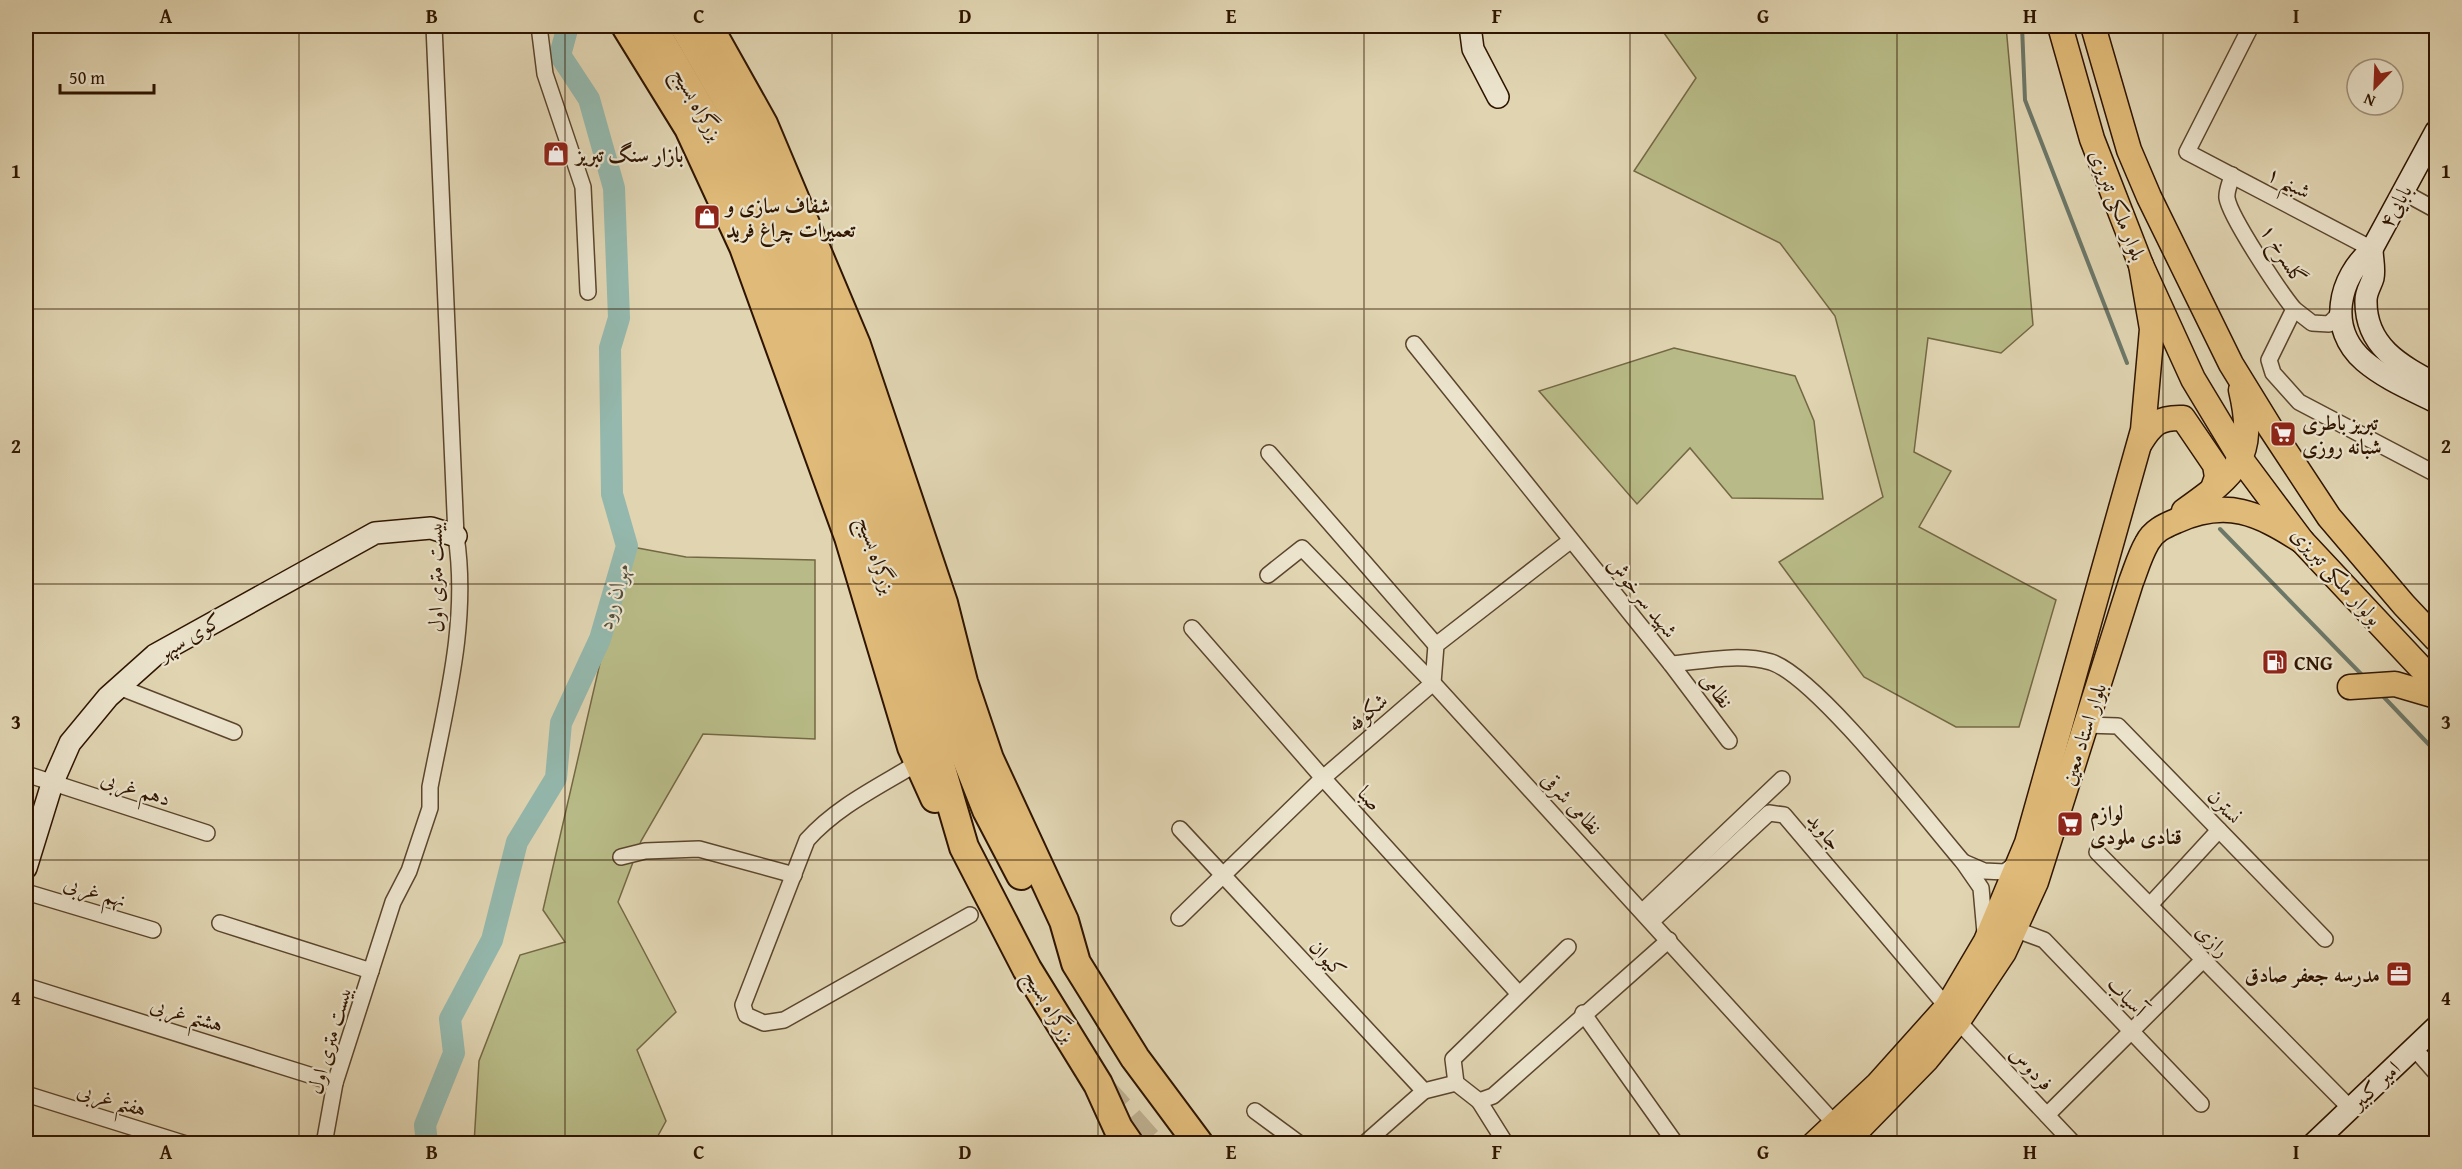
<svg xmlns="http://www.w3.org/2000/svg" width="2462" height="1169" font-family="'Gentium Book Plus',Amiri,serif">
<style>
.green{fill:#b8bb87;stroke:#746844;stroke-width:1.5}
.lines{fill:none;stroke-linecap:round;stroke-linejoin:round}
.stream{stroke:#6c7768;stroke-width:4}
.river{stroke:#94b8ad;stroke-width:22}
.highway-tunnel{stroke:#bdae8e;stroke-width:28;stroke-dasharray:28 14;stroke-linecap:butt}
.street-casing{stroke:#5b452c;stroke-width:18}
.secondary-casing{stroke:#2f1500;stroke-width:24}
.primary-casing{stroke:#2f1500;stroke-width:27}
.highway-casing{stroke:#2f1500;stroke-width:32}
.street{stroke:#ebe3cc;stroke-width:15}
.secondary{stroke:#ebe3cc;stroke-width:21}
.primary{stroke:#e0ba78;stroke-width:24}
.highway{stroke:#e0ba78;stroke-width:28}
.grid{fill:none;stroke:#2f1500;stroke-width:1.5;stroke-opacity:0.55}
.labels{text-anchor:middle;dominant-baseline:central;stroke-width:4.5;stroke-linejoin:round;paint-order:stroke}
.street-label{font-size:21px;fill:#2f1500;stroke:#ebe3cc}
.poi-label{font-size:21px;font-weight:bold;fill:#2f1500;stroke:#ebe3cc;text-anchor:start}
.water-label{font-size:22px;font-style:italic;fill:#524e3d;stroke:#ebe3cc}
.neatline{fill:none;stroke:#2f1500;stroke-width:2}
.grid-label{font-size:20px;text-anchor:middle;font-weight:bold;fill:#2f1500}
</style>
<rect width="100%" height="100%" fill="#e0d4b1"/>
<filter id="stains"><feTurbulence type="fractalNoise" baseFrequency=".00333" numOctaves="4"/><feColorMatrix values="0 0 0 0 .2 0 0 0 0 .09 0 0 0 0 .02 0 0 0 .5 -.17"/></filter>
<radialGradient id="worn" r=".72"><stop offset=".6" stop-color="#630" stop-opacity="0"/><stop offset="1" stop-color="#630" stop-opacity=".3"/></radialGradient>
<g class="green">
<path d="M 1659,26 L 2006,26 L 2033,325 L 2001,353 L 1928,338 L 1914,452 L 1951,471 L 1919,527 L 2056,600 L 2019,727 L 1956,727 L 1864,677 L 1779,562 L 1883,497 L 1835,316 L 1780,243 L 1634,171 L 1696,78 Z"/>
<path d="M 1674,348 L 1795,376 L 1814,421 L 1823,499 L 1732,498 L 1690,448 L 1637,504 L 1539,391 Z"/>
<path d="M 627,546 L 686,557 L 815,560 L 815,739 L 703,734 L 641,841 L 618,902 L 676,1012 L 637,1050 L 666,1121 L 654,1143 L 474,1144 L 479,1061 L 520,955 L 565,942 L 543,910 Z"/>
</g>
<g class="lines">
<g class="stream">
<path d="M 2022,26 L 2025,100 L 2127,363"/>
<path d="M 2220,529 L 2364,677"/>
<path d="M 2380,693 L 2436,752"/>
</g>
<path class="river" d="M 427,1144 L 425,1125 L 454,1053 L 450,1019 L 492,940 L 517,842 L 556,778 L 561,723 L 600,639 L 627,546 L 612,494 L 610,348 L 619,318 L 614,188 L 589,99 L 560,55 L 568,26"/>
<path class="highway-tunnel" d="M 1101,1088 L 1151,1144"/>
<defs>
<g id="street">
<path d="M 539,26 L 545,74 L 583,187 L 588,292"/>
<path d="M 2251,26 L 2187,152 L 2372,249"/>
<path d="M 2232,175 C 2231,181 2226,191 2227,198 C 2230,217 2280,292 2294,309 L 2269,360 L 2273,373 L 2299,402 L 2436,474"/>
<path d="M 2403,192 L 2436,210"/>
<path d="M 2294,309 L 2312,323 L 2329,324 L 2336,317 L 2341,306"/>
<path d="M 1414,344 L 1671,664 L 1729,741"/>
<path d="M 1269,453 L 1436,645"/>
<path d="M 1268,575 L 1302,548 L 1433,683 L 1835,1124"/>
<path d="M 1192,628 L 1323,778 L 1519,994"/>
<path d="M 1671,664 C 1703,661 1739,653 1771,662 C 1817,677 1926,819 1963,862"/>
<path d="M 119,687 L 234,732"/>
<path d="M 2085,725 L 2118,726 L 2325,939"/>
<path d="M 919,762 C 880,786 837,806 807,840 L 743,1005 L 746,1015 L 764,1023 L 784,1020 L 970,915"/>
<path d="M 26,774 L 207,833"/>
<path d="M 1180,829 L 1424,1091 L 1456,1083"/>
<path d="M 2097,852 L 2350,1108"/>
<path d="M 621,857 L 645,851 L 699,849 L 794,875"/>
<path d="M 26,892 L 153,930"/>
<path d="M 2150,905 L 2219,830"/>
<path d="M 1643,911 L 1782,779"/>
<path d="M 1179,918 L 1323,778 L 1433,683 L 1436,645 L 1570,541"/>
<path d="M 1652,921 L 1769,813 L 1784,815 L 1947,1007"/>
<path d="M 220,923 L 371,971"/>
<path d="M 2014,929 L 2044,940 L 2201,1104"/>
<path d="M 1985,933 L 1981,888 L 1963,862 L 1984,871 L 2005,872 L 2016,863"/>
<path d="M 1568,947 L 1453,1059 L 1456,1083 L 1479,1101 L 1493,1096 L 1669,940"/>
<path d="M 26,986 L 335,1083"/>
<path d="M 1583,1013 L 1676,1144"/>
<path d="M 1958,1021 L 2074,1144"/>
<path d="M 2414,1048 L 2436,1073"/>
<path d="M 26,1094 L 186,1144"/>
<path d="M 1479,1101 L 1506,1144"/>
<path d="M 1255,1111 L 1300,1144"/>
<path d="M 2047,1115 L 2203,960"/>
<path d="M 324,1144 L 335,1083 L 393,902 L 409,871 L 430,808 L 430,787 C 446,704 469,621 456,536 L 434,26"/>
<path d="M 1364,1144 L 1424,1091"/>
</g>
<g id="secondary">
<path d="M 1470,26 L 1473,49 L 1498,97"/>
<path d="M 2436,131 L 2372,249 C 2338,278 2327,329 2364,361 C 2385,379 2412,390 2436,402"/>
<path d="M 2372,249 C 2372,258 2375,269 2373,278 C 2371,285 2366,292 2366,300 C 2365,346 2400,365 2436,384"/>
<path d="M 26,868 L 52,784 L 70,743 L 108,697 L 155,655 L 375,533 L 431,528 L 456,536"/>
<path d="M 2313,1144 L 2436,1027"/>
</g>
<g id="primary">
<path d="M 2060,26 L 2092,139 L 2141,265 L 2193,379 L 2243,462 L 2302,541 L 2436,684"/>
<path d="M 2093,26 L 2129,150 L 2149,197 L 2231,364 L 2271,429 L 2329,517 L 2404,605 L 2436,639"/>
<path d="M 2140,443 C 2152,424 2159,417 2183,418 L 2215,465 L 2217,477 L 2212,491"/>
<path d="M 2184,511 C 2236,474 2257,458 2241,390"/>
<path d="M 2350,687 L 2395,684 L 2436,696"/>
<path d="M 1814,1144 L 1878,1084 L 1947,1007 L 1986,941 L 2027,843 L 2143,430 L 2152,329 L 2141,265"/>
<path d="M 1844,1144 L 1927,1059 L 1958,1021 L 2004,952 L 2036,882 L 2131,582 C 2136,569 2140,555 2147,543 C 2153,531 2164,526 2176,521 C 2227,498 2258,513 2302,541"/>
</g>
<g id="highway">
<path d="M 626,26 L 689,128 L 744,247 L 849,537 L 912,747 L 935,798"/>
<path d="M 652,26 L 722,146 L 782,282 L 822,388 L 882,567 L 964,847 L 1027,969 L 1098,1084 L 1118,1128 L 1129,1144"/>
<path d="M 684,26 L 731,107 L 772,195 L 840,364 L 917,593 L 957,734 L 987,810 L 1021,875"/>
<path d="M 708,26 L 763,124 L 856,345 L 943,603 L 963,682 L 989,759 L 1064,921 L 1076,963 L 1135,1058 L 1199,1144"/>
</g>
</defs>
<use href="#street" class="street-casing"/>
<use href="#secondary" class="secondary-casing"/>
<use href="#primary" class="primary-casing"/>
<use href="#highway" class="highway-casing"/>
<use href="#street" class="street"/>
<use href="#secondary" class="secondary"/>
<use href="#primary" class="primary"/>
<use href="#highway" class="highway"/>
</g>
<path class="grid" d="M 299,26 L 299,1144M 565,26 L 565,1144M 832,26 L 832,1144M 1098,26 L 1098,1144M 1364,26 L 1364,1144M 1630,26 L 1630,1144M 1897,26 L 1897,1144M 2163,26 L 2163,1144M 26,309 L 2436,309M 26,584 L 2436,584M 26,860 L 2436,860"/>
<defs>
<symbol id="shop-square" viewBox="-11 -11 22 22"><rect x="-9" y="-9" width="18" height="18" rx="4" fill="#8f2418" stroke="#ebe3cc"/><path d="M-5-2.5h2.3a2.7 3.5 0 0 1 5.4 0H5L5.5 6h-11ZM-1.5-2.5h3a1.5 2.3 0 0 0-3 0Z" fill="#fff"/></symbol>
<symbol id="supermarket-square" viewBox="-11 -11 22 22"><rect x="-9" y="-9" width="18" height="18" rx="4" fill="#8f2418" stroke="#ebe3cc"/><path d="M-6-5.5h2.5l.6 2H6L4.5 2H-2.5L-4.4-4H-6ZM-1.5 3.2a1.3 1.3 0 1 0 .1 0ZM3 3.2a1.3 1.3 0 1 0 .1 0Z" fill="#fff"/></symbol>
<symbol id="fuel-square" viewBox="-11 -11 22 22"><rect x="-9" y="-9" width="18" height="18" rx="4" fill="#8f2418" stroke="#ebe3cc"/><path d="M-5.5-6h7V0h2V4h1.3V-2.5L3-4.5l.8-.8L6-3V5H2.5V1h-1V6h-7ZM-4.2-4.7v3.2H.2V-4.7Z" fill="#fff"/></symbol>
<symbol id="office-square" viewBox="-11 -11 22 22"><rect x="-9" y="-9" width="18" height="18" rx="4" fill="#8f2418" stroke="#ebe3cc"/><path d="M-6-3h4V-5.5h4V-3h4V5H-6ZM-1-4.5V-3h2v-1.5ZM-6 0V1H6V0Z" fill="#fff"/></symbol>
</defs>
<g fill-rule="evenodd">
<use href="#shop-square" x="541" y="139" width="30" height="30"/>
<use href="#shop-square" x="692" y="202" width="30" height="30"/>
<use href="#supermarket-square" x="2268" y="419" width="30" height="30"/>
<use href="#fuel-square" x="2260" y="647" width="30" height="30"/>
<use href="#supermarket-square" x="2055" y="809" width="30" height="30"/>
<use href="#office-square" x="2384" y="959" width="30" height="30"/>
</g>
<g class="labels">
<g class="street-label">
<text transform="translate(698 104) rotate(61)">بزرگراه بسیج</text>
<text transform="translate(2289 182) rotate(28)">شبنم ۱</text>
<text transform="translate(2118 205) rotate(68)">بلوار ملکى تبریزى</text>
<text transform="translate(2395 206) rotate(-61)">بابایی۴</text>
<text transform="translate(2284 254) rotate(58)">گلسرخ ۱</text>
<text transform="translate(877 555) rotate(72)">بزرگراه بسیج</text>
<text transform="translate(2337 576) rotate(48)">بولوار ملکی تبریزی</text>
<text transform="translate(435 577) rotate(-91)">بیست متری اول</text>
<text transform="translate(1643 597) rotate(51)">شهید سرخوش</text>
<text transform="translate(189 636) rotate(-31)">کوی سپهر</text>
<text transform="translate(1717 690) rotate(53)">نظامی</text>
<text transform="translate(1367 712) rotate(-41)">شکوفه</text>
<text transform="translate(2083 734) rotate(-72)">بلوار استاد معین</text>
<text transform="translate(136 788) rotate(18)">دهم غربی</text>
<text transform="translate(1370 798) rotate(48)">صبا</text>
<text transform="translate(1572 803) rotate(47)">نظامی شرقی</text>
<text transform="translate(2225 806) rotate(46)">نسترن</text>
<text transform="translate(1825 831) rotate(50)">جاوید</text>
<text transform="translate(95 891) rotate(17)">نهم غربی</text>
<text transform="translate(2213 940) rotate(45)">رازی</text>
<text transform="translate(1328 958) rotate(47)">کیوان</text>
<text transform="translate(2127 996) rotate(46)">آسیاب</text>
<text transform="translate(1050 1006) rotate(59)">بزرگراه بسیج</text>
<text transform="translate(187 1014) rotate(17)">هشتم غربی</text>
<text transform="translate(329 1040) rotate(-74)">بیست متری اول</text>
<text transform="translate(2032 1068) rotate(47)">فردوس</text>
<text transform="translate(2375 1085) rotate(-43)">امیر کبیر</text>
<text transform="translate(112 1099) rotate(17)">هفتم غربی</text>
</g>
<g class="poi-label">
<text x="576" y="154">بازار سنگ تبریز</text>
<text x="726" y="205">شفاف سازی و<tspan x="726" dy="24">تعمیرات چراغ فرید</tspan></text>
<text x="2302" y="422">تبریز باطری<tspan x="2302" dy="24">شبانه روزی</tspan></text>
<text x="2294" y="662">CNG</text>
<text x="2090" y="812">لوازم<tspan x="2090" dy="24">قنادی ملودی</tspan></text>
<text x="2380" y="974" text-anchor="end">مدرسه جعفر صادق</text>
</g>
<g class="water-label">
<text transform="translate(613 596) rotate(-74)">مهران رود</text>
</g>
</g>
<rect width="2462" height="1169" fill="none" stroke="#e0d4b1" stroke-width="66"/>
<g transform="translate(2375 87) rotate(203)"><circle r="28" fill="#ebe3cc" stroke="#a0917a" stroke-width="1.5"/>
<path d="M0-4.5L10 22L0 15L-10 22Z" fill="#8f2418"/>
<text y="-9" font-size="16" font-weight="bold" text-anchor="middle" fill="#2f1500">N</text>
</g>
<path d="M60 84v9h94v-9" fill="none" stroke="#2f1500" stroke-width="3"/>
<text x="69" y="84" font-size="18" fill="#2f1500" stroke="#ebe3cc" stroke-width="4.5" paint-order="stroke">50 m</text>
<rect x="33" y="33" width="2396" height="1103" class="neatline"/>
<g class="grid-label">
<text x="166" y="23">A</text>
<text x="432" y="23">B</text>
<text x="699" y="23">C</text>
<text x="965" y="23">D</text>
<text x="1231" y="23">E</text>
<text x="1497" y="23">F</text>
<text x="1763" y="23">G</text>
<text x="2030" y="23">H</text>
<text x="2296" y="23">I</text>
<text x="16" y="178">1</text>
<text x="2446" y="178">1</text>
<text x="16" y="453">2</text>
<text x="2446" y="453">2</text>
<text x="16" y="729">3</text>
<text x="2446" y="729">3</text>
<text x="16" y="1005">4</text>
<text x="2446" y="1005">4</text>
<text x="166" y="1159">A</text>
<text x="432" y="1159">B</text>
<text x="699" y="1159">C</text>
<text x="965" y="1159">D</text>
<text x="1231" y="1159">E</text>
<text x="1497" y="1159">F</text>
<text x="1763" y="1159">G</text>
<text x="2030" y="1159">H</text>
<text x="2296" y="1159">I</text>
</g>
<rect width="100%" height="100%" filter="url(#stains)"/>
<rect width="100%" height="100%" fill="url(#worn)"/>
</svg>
